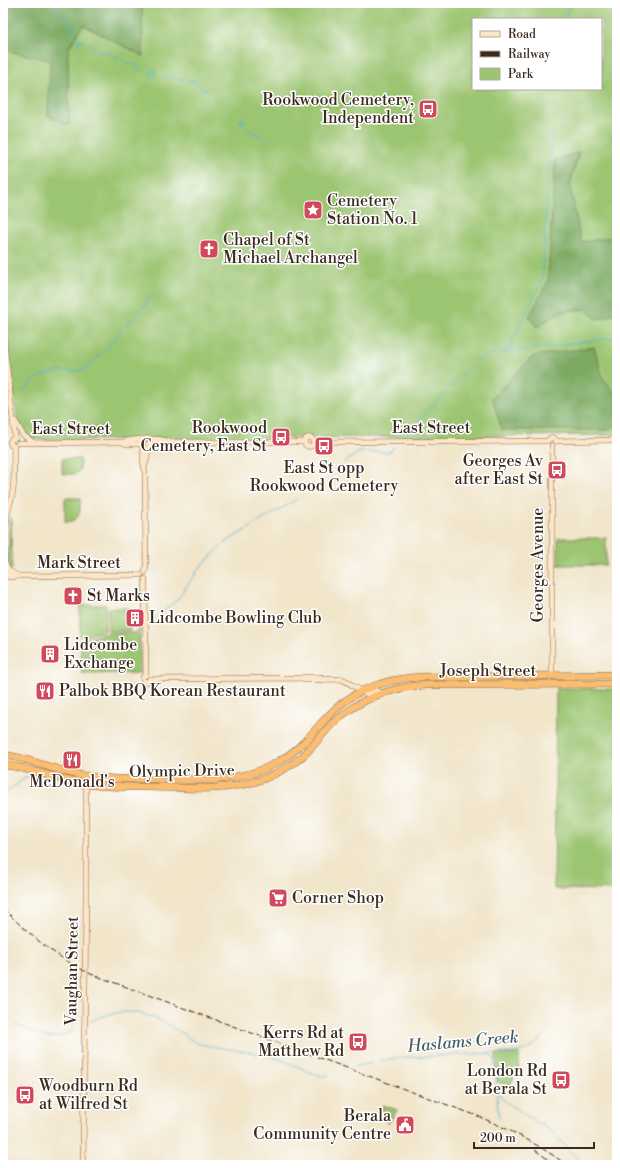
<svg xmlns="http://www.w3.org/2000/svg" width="620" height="1168" font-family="'Libre Bodoni',serif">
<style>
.green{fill:#9cc571;stroke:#6c7848;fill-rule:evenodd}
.forest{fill:#7daa63;stroke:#5c6a40}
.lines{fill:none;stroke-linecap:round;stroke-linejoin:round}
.stream{stroke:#4eaecd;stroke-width:1}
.secondary-casing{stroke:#7b6b5a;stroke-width:6}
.highway-casing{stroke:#7b6b5a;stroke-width:8}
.secondary{stroke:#fee5c5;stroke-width:5}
.highway{stroke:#fcbd6f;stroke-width:7}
.rail{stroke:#3b2a1e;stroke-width:1;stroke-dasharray:6 3;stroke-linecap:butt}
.labels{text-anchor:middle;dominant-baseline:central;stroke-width:3;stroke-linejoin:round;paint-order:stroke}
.poi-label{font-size:16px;fill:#3b2a1e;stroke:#fff;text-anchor:start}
.street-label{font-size:16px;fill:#3b2a1e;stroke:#fff}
.water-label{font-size:17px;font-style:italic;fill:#435f64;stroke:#fff}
</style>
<rect width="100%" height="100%" fill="#fff"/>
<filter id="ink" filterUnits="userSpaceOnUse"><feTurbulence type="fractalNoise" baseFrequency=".025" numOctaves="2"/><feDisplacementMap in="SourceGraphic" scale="8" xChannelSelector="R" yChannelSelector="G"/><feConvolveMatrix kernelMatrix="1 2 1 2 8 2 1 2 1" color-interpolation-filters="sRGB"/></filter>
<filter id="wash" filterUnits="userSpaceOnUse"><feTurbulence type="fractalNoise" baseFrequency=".012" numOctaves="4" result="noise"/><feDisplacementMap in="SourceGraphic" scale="16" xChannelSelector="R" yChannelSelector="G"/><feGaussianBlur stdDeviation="0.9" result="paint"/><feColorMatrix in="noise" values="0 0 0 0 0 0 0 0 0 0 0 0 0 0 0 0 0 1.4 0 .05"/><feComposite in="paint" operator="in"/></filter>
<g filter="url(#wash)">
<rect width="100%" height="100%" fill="#f1e5ca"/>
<g class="green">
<path d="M 3,3 L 617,3 L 617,433 L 612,435 L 43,440 C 27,439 23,432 17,419 L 3,302 ZM 473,19 L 601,19 L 601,89 L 473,89 Z"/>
<path d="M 62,459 L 80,459 L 80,470 L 76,474 L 62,474 Z"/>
<path d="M 65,498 L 80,498 C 80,511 82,521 65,522 Z"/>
<path d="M 10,518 L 11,518 L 12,570 L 9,569 L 8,566 Z"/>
<rect x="558" y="538" width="48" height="27"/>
<path d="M 80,605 L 106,605 L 105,631 L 80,637 Z"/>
<rect x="108" y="608" width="22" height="23"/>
<path d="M 140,628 L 140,673 L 82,674 L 80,640 L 108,633 L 135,633 Z"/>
<path d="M 556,688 L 617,689 L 617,890 L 554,889 Z"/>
<path d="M 519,1054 L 519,1067 L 509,1087 L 504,1084 L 498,1082 L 496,1055 Z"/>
<path d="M 383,1105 L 397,1110 L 388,1124 L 382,1106 Z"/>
</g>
<g class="forest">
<path d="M 3,3 L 142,3 L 143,56 L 83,25 L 68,49 L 69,125 L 48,116 L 50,60 L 3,50 Z"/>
<path d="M 579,152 L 570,185 L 581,242 L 613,237 L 617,235 L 617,314 L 597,319 L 585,309 L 560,312 L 537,327 L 529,317 L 548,281 L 555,159 Z"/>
<path d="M 594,347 L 603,378 L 617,396 L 617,425 L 608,430 L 502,430 L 492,398 L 533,356 Z"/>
</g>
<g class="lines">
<g class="stream">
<path d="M 57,3 C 59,7 58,12 62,16 C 64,18 68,18 70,21 C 73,25 71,30 74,34"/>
<path d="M 564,19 L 572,3"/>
<path d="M 76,38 L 77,39 L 81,39 L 83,41 L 80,44 L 78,43 L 77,39"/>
<path d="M 89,43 L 96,51 C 99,51 103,50 106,51 C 111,52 112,57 118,58"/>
<path d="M 121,58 L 127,63 L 136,65 L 140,69 L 143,71"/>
<circle cx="153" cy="73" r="3"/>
<path d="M 162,77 L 169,76 L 176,79 L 184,80"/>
<path d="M 187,81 L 194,81 L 197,82 L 201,88 L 208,91"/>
<path d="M 211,95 L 216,100"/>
<path d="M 240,120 L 242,119 L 244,119 L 245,123"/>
<path d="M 240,120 L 241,123 L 244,123"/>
<path d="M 247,127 C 251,135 252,131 259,134 C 262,135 265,139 267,141"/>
<path d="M 126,326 L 128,321 L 136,318 L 139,309 L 145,306 L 148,299 L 152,297"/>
<path d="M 502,353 L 509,348 L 542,282 L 551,140 L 552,135"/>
<path d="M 23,392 L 36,378 L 45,375 L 60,371 L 79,371 L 85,369 L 107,348 L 123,329"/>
<path d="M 404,436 L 460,376 L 476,361 L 484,356 L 617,337"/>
<path d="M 344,463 L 359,452 L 390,452 L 394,447"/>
<path d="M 153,620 L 177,600 L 201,566 L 226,542 L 297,499"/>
<path d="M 4,794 L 29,775"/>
<path d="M 90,1022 C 124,1004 148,1012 179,1031 C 186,1035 191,1041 199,1044 L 266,1055 L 280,1059 L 317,1075 L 322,1076 L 329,1075"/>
<path d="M 16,1025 L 46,1037 L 59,1037 L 74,1030"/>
<path d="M 486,1054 L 492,1056 L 494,1058 L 497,1090 L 503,1100 L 549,1130 L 585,1165"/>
<path d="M 380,1061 L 395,1058 L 493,1053 L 510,1053 L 521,1052 L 532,1047 L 544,1036"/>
<path d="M 353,1067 L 371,1063"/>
<path d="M 496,1089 L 499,1118"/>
</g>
</g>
</g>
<g filter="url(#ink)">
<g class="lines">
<defs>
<g id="secondary">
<path d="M 3,336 L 10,394 L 15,438"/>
<path d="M 15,421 L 23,435 L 33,442"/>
<circle cx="309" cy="442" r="4.5"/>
<path d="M 142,439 L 141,443 L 143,449 L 143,459 L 145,474 L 146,566 L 145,572"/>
<path d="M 548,441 C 549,438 551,437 554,438 L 556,441"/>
<path d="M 556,441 L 609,440 L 617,439"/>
<path d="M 313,442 L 548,441"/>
<path d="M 18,443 L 123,442 C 135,438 155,438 167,441"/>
<path d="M 124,443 L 128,444 L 141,444"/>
<path d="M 148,444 L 170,442 L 304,442"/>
<path d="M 14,446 C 13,461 15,476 13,490 C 12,499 8,508 7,517 C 6,529 2,567 7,576 L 11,577 L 18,576 L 141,575"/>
<path d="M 14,446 L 11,445 L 10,442 L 12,439 L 15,438"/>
<path d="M 145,465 L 147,459 L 148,446"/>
<path d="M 6,565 L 9,571 L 18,576"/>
<path d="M 145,579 L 146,675"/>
<path d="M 146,675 L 143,677 L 144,682 L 147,682 L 150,679"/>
<path d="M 552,676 L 552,445"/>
<path d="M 302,678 L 304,677 L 320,677"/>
<path d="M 150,679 L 302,678 L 304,680 L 309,680 L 341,679 C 349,681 352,687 359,689"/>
<path d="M 361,690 L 365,694 L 377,691 L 382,693"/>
<path d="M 83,1165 L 86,902 L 86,782"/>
</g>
<g id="highway">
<path d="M 3,755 C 29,758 53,770 79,775 C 104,780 130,779 155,779 C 192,779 233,784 268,767 C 283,760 296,751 307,739 C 314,732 320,724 327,717 C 351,691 385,679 420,677 L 617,675"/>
<path d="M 3,765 C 29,767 54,779 79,783 C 102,787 126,787 149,787 C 187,788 227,792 263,779 C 278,773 293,765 305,754 C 315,744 323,733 333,723 C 360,698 391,687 426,685 L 617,684"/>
</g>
</defs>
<use href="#secondary" class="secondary-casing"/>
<use href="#highway" class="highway-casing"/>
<use href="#secondary" class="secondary"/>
<use href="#highway" class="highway"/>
<g class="rail">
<path d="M 3,908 C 29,935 57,958 91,974 L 475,1115 C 509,1129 538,1144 567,1165"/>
<path d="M 535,1150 L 556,1165"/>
</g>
</g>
</g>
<defs>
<symbol id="bus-square" viewBox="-11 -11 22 22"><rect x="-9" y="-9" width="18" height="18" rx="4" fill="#d1495b" stroke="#fff"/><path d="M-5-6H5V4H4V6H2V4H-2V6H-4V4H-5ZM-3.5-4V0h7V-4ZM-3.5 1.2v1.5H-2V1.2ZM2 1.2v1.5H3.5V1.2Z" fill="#fff"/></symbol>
<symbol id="sight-square" viewBox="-11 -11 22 22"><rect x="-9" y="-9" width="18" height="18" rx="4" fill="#d1495b" stroke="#fff"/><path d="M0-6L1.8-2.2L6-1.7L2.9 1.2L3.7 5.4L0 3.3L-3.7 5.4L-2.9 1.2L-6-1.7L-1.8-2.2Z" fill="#fff"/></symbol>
<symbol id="church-square" viewBox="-11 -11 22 22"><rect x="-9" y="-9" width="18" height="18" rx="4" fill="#d1495b" stroke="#fff"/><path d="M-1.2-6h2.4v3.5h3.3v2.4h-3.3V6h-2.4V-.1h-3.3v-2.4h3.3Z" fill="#fff"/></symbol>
<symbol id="building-square" viewBox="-11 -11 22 22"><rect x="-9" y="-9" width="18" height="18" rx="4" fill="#d1495b" stroke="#fff"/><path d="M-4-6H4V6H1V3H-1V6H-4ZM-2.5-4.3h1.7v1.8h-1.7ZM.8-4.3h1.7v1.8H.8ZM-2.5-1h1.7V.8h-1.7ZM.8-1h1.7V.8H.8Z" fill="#fff"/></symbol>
<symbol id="restaurant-square" viewBox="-11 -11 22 22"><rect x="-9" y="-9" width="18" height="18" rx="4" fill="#d1495b" stroke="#fff"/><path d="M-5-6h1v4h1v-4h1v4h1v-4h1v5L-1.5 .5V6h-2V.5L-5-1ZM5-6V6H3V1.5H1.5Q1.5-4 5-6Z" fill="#fff"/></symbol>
<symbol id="supermarket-square" viewBox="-11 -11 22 22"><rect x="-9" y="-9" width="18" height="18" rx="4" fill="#d1495b" stroke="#fff"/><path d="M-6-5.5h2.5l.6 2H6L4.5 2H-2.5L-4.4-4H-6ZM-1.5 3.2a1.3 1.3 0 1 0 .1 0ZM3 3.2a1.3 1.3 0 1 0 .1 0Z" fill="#fff"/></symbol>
<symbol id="civic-square" viewBox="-11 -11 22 22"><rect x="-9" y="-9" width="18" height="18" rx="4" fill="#d1495b" stroke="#fff"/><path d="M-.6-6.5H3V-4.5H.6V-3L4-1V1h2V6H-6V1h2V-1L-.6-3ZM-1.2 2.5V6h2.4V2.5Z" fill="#fff"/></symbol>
</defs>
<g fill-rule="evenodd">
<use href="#bus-square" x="417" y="98" width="22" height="22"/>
<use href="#sight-square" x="302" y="199" width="22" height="22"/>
<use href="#church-square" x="198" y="238" width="22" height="22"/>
<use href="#bus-square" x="270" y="426" width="22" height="22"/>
<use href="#bus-square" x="313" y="435" width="22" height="22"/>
<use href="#bus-square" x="546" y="459" width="22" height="22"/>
<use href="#church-square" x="62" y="585" width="22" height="22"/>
<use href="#building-square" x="124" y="607" width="22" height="22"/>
<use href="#building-square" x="39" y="643" width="22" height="22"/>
<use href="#restaurant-square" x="34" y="680" width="22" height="22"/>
<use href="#restaurant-square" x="61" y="749" width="22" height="22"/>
<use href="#supermarket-square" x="267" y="887" width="22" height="22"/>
<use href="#bus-square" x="347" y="1031" width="22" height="22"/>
<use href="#bus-square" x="550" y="1069" width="22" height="22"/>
<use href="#bus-square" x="14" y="1084" width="22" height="22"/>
<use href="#civic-square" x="394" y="1114" width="22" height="22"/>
</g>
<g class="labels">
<g class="poi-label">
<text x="414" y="100" text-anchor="end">Rookwood Cemetery,<tspan x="414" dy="18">Independent</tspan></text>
<text x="327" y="201">Cemetery<tspan x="327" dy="18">Station No. 1</tspan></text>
<text x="223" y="240">Chapel of St<tspan x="223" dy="18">Michael Archangel</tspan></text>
<text x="267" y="428" text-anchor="end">Rookwood<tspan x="267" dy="18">Cemetery, East St</tspan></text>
<text x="543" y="461" text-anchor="end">Georges Av<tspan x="543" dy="18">after East St</tspan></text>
<text x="324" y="468" text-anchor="middle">East St opp<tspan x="324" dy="18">Rookwood Cemetery</tspan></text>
<text x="87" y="596">St Marks</text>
<text x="149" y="618">Lidcombe Bowling Club</text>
<text x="64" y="645">Lidcombe<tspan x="64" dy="18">Exchange</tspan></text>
<text x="59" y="691">Palbok BBQ Korean Restaurant</text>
<text x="72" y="782" text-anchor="middle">McDonald's</text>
<text x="292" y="898">Corner Shop</text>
<text x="344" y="1033" text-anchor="end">Kerrs Rd at<tspan x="344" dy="18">Matthew Rd</tspan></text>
<text x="547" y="1071" text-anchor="end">London Rd<tspan x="547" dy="18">at Berala St</tspan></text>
<text x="39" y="1086">Woodburn Rd<tspan x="39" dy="18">at Wilfred St</tspan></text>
<text x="391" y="1116" text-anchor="end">Berala<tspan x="391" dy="18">Community Centre</tspan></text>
</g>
<g class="street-label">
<text x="431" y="428">East Street</text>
<text x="71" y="429">East Street</text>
<text x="79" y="563">Mark Street</text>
<text transform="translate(538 565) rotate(-90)">Georges Avenue</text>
<text x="488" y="671">Joseph Street</text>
<text transform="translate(182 771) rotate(-1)">Olympic Drive</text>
<text transform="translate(72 971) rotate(-89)">Vaughan Street</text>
</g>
<g class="water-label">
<text transform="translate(463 1042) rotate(-5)">Haslams Creek</text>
</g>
</g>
<rect width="620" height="1168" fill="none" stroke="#fff" stroke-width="16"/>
<rect x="472" y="18" width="130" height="72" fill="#ffffff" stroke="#b1aaa5"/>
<rect x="480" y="31" width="20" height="6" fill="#fee5c5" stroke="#b1aaa5"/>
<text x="508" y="38" font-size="12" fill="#3b2a1e">Road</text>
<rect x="480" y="51" width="20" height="6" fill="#3b2a1e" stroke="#b1aaa5"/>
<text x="508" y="58" font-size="12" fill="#3b2a1e">Railway</text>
<rect x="480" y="68" width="20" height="12" fill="#9cc571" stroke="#b1aaa5"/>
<text x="508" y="78" font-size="12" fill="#3b2a1e">Park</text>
<path d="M474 1142v6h120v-6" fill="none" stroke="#3b2a1e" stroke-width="2"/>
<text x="480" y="1142" font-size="12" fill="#3b2a1e" stroke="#ffffff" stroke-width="3" paint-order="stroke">200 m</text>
</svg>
